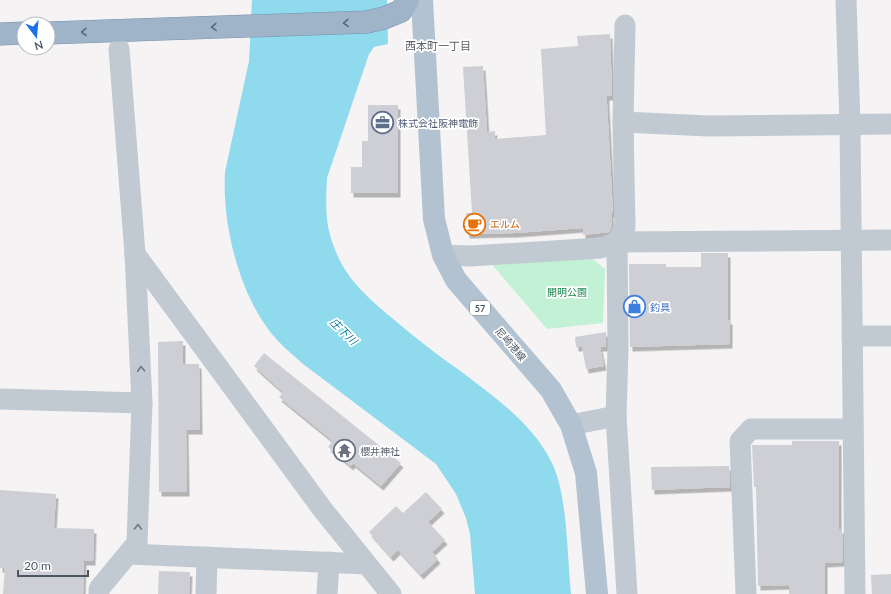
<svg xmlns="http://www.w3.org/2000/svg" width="891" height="594" font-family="Lato,'Noto Sans JP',sans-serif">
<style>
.green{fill:#c3f1d5}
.water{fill:#90daee}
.building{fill:#cdcfd5;filter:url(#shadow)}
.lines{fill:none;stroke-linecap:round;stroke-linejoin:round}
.trunk-casing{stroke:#7690ad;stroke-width:23}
.minor{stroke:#c1cad2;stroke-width:21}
.primary{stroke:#b3c2d1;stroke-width:22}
.trunk{stroke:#9fb4c9;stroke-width:22}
.oneway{stroke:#5b6976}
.oneway2{stroke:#6e7983}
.labels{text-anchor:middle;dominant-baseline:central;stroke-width:3.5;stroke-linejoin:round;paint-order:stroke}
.shield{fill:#fff;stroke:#808990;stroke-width:1}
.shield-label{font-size:9px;font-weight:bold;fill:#4a5661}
.service-label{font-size:10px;fill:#4e5e75;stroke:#fff;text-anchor:start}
.food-label{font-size:10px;fill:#c56008;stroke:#fff;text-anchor:start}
.park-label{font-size:10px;fill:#17864f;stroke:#fff}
.shop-label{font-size:10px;fill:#366cbe;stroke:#fff;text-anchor:start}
.street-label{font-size:10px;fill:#4a5661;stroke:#fff}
.worship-label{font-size:10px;fill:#5b616d;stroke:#fff;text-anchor:start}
.neighbourhood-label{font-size:11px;fill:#5f6368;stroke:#fff}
.water-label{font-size:11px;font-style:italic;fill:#0c7c9b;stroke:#fff}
</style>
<defs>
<filter id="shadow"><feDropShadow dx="2.5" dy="4.5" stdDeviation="0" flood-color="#0004"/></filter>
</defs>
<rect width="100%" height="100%" fill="#f5f3f3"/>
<path class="green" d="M 589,256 L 605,269 L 603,323 L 547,329 L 490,262 Z"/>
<path class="water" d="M 252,0 L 387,0 L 388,44 L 374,47 L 369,54 L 327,178 C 326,196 325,218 330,235 C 341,274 362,293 392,318 C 413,336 436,354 459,370 C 494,397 532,422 552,463 C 568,496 567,557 571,594 L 475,594 L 470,534 L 466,518 L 456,494 L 436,464 L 303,364 C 291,353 278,343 268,329 C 238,288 222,223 225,172 L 249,61 Z"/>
<g class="building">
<path d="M 610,34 L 612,96 L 607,96 L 607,104 L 613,213 L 611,213 L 612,226 L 609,232 L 583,235 L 583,228 L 515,233 L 467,234 L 466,213 L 472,213 L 463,67 L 483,66 L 487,132 L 495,131 L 495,139 L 546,135 L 541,49 L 578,46 L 577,36 Z"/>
<path d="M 368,105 L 398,105 L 398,193 L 351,193 L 351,167 L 362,167 L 362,141 L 368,141 Z"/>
<path d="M 701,253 L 728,253 L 728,320 L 730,320 L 730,344 L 630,347 L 629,264 L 666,264 L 666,267 L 701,267 Z"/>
<path d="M 606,332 L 606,347 L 600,347 L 604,366 L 586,369 L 582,347 L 576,347 L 575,337 Z"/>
<path d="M 183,341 L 183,364 L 199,364 L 200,430 L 186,430 L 187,492 L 159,492 L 158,342 Z"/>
<path d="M 264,353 L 401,463 L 381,486 L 353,463 L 351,466 L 328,447 L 333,441 L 279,397 L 283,392 L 254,366 Z"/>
<path d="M 792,441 L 839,441 L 839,529 L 842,529 L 843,562 L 825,563 L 825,594 L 789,594 L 789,585 L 758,586 L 756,487 L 754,487 L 752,445 L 792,445 Z"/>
<path d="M 729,466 L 730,487 L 652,490 L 651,467 Z"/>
<path d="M 0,490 L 56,494 L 54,528 L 94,529 L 93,561 L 84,561 L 83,594 L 3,594 L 5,568 L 0,568 Z"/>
<path d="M 426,492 L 442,509 L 428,522 L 445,540 L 432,552 L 438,559 L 421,575 L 398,550 L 391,557 L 369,532 L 396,506 L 403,513 Z"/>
<path d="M 159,571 L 190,572 L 189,594 L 158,594 Z"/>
<path d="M 891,574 L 891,594 L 872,594 L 871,575 Z"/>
</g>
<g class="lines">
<defs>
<g id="trunk">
<path d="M 48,33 L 367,22 L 384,18 L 401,11 L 408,0"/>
<path d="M 0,34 L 24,33"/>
</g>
</defs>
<use href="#trunk" class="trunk-casing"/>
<g class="minor">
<path d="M 846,0 L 850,124 L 855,594"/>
<path d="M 625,25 L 623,122 L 625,227 L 617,242 L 618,348 L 616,416 L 627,594"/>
<path d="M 623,122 L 708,126 L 891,124"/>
<path d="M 135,254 L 323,510 L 391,594"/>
<path d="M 443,255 L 470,256 L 601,248 L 617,242 L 891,240"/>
<path d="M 852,336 L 891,336"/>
<path d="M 0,399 L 142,403"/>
<path d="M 571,425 L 616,416"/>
<path d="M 128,554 L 366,564"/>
<path d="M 99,594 L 99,589 L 137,543 L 142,403 L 135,254 L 119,49"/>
<path d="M 206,594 L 207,557"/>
<path d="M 327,594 L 329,562"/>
<path d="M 746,594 L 740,441 L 751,429 L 853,429"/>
</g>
<path class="primary" d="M 422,0 L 434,219 L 443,255 L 456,280 L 551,390 L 571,425 L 586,473 L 597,594"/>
<use href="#trunk" class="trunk"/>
</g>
<defs><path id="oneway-chevron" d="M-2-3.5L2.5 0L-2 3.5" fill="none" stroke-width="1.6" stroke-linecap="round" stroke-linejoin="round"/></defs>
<g class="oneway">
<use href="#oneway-chevron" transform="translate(346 23) rotate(178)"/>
<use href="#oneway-chevron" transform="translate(214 27) rotate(178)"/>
<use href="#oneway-chevron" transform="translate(84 32) rotate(178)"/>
</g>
<g class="oneway2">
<use href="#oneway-chevron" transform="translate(141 369) rotate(-93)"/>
<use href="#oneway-chevron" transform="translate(138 527) rotate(-88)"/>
</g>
<defs>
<symbol id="office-ring" viewBox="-11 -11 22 22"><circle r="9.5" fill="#fff" stroke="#5c6f8a" stroke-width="1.5"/><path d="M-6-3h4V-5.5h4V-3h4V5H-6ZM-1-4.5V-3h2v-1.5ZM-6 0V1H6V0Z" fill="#5c6f8a"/></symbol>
<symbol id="cafe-ring" viewBox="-11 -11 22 22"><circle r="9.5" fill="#fff" stroke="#e8710a" stroke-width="1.5"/><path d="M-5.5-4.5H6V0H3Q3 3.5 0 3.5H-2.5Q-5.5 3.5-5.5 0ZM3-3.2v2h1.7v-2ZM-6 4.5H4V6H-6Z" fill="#e8710a"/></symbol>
<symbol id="shop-ring" viewBox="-11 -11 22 22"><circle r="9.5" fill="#fff" stroke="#3f7fe0" stroke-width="1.5"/><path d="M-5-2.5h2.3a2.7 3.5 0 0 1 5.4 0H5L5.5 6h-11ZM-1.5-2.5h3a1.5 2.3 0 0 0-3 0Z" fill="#3f7fe0"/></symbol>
<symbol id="temple-ring" viewBox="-11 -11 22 22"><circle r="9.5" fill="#fff" stroke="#6b7280" stroke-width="1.5"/><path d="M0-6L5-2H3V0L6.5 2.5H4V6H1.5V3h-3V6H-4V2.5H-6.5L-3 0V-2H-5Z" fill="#6b7280"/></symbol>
</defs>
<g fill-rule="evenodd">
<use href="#office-ring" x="370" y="110" width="25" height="25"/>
<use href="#cafe-ring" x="462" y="212" width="25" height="25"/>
<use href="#shop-ring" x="622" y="294" width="25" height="25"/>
<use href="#temple-ring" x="332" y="438" width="25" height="25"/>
</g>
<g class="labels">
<rect class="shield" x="470" y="301" width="20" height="14" rx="3"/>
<g class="shield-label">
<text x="480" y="308">57</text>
</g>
<g class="service-label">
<text x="398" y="123">株式会社阪神電飾</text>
</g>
<g class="food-label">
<text x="490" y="224">エルム</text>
</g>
<g class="park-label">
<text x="567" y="292">開明公園</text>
</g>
<g class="shop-label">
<text x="650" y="307">釣具</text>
</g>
<g class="street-label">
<text transform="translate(511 344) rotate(49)">尼崎港線</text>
</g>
<g class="worship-label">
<text x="360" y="451">櫻井神社</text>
</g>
<g class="neighbourhood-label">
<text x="438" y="45">西本町一丁目</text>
</g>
<g class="water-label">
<text transform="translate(344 331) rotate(44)">庄下川</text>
</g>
</g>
<g transform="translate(36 36) rotate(164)"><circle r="19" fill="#ffffff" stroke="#b7bbc0"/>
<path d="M0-3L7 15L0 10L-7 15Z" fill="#1a73e8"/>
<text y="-6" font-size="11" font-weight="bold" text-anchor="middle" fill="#4a5661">N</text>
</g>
<path d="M18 570v6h70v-6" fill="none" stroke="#4a5661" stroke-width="2"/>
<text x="24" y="570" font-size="12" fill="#4a5661" stroke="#ffffff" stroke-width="3" paint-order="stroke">20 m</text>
</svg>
